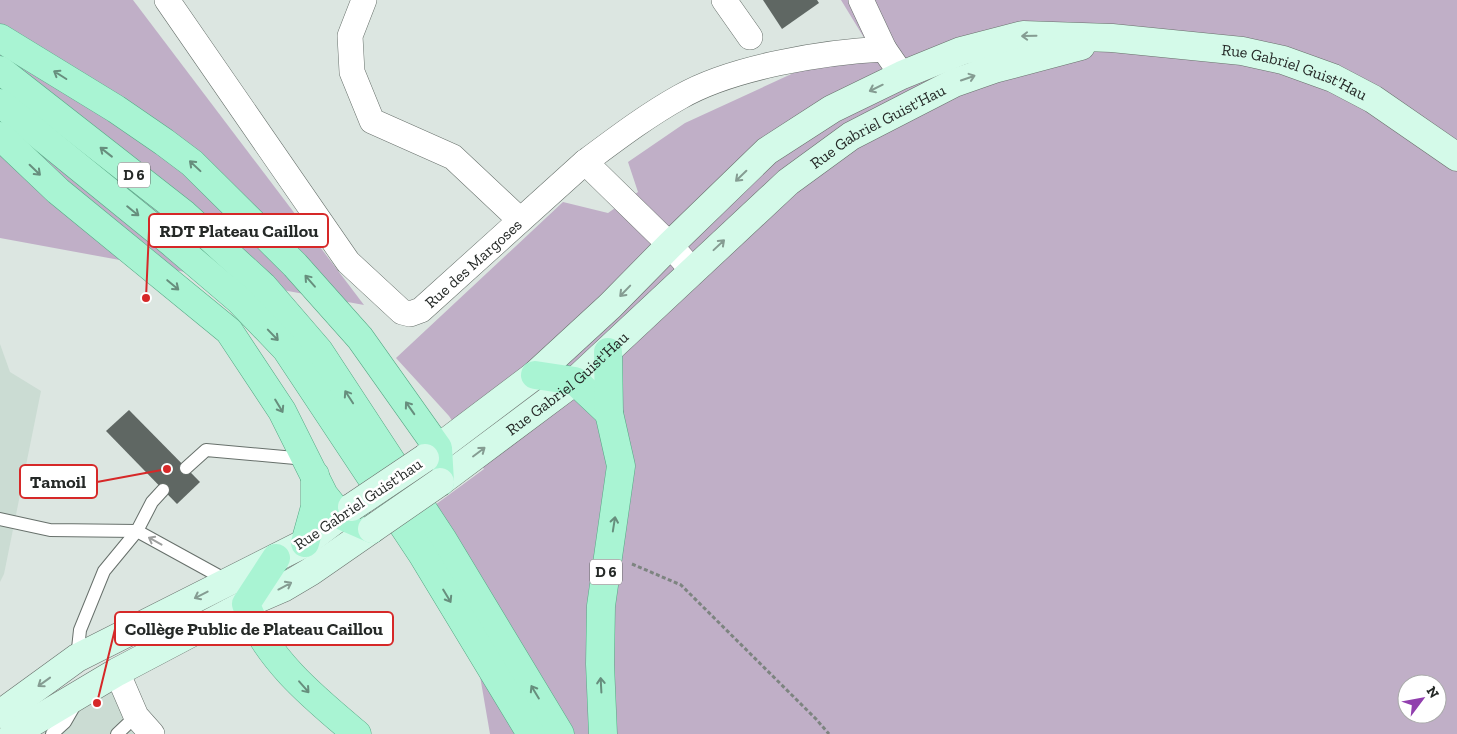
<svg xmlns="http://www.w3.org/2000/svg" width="1457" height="734" font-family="'Zilla Slab',serif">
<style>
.built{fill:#cbdcd3}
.green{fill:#c0afc7;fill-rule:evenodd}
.building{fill:#5f6763}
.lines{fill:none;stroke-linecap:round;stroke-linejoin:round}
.service-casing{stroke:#67706b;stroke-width:14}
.minor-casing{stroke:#67706b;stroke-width:26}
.secondary-casing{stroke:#67706b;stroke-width:29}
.primary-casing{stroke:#55a884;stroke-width:29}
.path{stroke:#7d8480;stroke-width:3;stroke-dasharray:4 2.5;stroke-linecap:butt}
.service{stroke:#fff;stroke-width:12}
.minor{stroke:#fff;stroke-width:25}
.secondary{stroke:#d4fae9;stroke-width:28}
.primary{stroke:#a9f4d3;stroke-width:28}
.secondary-bridge-casing{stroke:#67706b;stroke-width:29;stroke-linecap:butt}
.secondary-bridge{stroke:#d4fae9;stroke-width:28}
.oneway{stroke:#859c92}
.oneway2{stroke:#678e7d}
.oneway3{stroke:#9d9f9e}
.labels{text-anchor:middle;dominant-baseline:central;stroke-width:5;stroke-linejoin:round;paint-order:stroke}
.shield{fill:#fff;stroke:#666968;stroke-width:1}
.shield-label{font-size:15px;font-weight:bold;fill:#252927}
.street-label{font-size:16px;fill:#252927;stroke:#fff}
.leader{fill:none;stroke:#d62828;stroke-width:2}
.callout-dot{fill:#d62828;stroke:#fff;stroke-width:2}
.callout{fill:#fff;stroke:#d62828;stroke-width:2}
.callout-label{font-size:18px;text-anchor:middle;font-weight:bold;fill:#252927}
</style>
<rect width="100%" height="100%" fill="#dce6e1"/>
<g class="built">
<path d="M 0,344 L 10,372 L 41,391 L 4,574 L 0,582 Z"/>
<path d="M 117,672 L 152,734 L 13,734 Z"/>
</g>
<g class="green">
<path d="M 0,0 L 133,0 L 364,305 L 0,238 Z"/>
<path d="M 841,0 L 1457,0 L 1457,734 L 490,734 L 480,676 L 435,505 L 484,469 L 449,416 L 396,358 L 563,202 L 608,213 L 638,192 L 628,162 L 685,123 L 811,65 L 877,59 ZM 1407,684 L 1437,684 L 1437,714 L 1407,714 Z"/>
</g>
<g class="building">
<path d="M 763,0 L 817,0 L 819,3 L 782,29 Z"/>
<path d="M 129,410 L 200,482 L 177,504 L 106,431 Z"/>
</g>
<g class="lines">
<defs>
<g id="service">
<path d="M 186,468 L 206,450 L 306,459"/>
<path d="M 0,519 L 50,530 L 137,531 L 228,581"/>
<path d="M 77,658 L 80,630 L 104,571 L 137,531 L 152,502 L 163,490"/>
<path d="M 52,734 L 65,722 L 76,703"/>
<path d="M 117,734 L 136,716"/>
</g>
<g id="minor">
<path id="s1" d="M 167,0 L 348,262 L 402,312 L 410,314 L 421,310 L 585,162 L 670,245 L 692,270"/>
<path d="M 364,0 L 350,36 L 352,72 L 372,121 L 453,157 L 520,220"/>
<path d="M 724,0 L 750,37"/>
<path d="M 861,0 L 884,49"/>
<path d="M 585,162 C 616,139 646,116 680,97 C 732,67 824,52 884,49 L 902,75"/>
<path d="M 117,672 L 136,716 L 152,734"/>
</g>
<g id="secondary">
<path id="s2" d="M 425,458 L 535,375 L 610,306 L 670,245 L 767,151 L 832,109 L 902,75 L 961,51 L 1023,35 L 1112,38 L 1242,51 L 1283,60 L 1333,78 L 1373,99 L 1457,157"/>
<path id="s3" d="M 440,482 L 575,381 L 788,182 L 851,136 L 954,83 L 994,69 L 1081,46"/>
<path d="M 0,714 L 77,658 L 305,543 L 352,507"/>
<path d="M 13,734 L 117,672 L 246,604 L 283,588 L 310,572 L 372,529"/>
</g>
<g id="primary">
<path d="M 0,38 L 116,109 L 164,142 L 192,163 L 295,265 L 360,338 L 438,448 L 440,482"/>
<path d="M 0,70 L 184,214 L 263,286 L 319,351 L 443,540 L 560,734"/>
<path d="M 0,103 L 172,243 L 239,300 L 286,349 L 422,554 L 531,734"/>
<path d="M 0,136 L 58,191 L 229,331 L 282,411 L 324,495 L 340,515 L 372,529"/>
<path d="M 535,375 L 575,381 L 609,413"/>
<path d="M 305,543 L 315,507 L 315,475"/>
<path d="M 276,558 L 246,604 C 265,658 314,698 357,734"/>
<path d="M 603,734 L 600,664 L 601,606 L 621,466 L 609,413 L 608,352"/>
</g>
</defs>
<use href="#service" class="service-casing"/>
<use href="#minor" class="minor-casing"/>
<use href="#secondary" class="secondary-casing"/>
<use href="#primary" class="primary-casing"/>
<path class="path" d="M 632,564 L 681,585 L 816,719 L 829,734"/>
<use href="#service" class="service"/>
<use href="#minor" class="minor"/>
<use href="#secondary" class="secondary"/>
<use href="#primary" class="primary"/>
<defs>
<g id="secondary-bridge">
<path d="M 352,507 L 425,458"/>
<path d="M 372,529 L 440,482"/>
</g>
</defs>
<use href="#secondary-bridge" class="secondary-bridge-casing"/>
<use href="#secondary-bridge" class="secondary-bridge"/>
</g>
<defs><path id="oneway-shaft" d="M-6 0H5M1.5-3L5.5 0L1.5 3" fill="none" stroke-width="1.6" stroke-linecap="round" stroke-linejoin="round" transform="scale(1.25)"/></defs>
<g class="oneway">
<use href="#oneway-shaft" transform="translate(1029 36) rotate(179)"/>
<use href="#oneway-shaft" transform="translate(968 78) rotate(-19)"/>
<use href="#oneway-shaft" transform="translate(876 88) rotate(154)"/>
<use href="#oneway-shaft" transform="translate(741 176) rotate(136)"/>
<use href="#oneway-shaft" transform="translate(719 245) rotate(-43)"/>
<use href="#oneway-shaft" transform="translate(625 291) rotate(134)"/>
<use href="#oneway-shaft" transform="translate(479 452) rotate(-37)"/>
<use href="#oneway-shaft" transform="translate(285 586) rotate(-28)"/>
<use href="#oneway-shaft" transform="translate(201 595) rotate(153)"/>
<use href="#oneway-shaft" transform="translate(44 682) rotate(144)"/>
</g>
<g class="oneway2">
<use href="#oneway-shaft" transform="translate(60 75) rotate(-148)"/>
<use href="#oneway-shaft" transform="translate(106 152) rotate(-142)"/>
<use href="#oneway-shaft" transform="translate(195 166) rotate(-137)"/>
<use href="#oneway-shaft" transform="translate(35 170) rotate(44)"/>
<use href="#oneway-shaft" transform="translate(133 211) rotate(39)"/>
<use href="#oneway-shaft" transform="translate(310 281) rotate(-131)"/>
<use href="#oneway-shaft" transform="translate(173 285) rotate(40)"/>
<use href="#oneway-shaft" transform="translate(273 335) rotate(46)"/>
<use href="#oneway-shaft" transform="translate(349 397) rotate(-123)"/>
<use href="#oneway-shaft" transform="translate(279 406) rotate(59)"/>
<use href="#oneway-shaft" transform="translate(410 408) rotate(-125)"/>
<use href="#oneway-shaft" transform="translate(614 524) rotate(-81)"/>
<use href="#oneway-shaft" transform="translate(447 596) rotate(59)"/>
<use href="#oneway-shaft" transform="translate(601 685) rotate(-93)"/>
<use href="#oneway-shaft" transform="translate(304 687) rotate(49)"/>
<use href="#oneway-shaft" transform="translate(535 692) rotate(-121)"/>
</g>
<use class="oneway3" href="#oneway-shaft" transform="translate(155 541) rotate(-151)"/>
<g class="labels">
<g class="shield">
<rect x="118" y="162.5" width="32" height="25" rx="4"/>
<rect x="590" y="559.5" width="32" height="25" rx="4"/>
</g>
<g class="shield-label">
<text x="134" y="175">D 6</text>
<text x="606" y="572">D 6</text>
</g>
<g class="street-label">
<text stroke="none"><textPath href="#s2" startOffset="1019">Rue Gabriel Guist'Hau</textPath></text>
<text stroke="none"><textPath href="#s3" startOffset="566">Rue Gabriel Guist'Hau</textPath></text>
<text stroke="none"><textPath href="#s1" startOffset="482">Rue des Margoses</textPath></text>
<text stroke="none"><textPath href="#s3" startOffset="161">Rue Gabriel Guist'Hau</textPath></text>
<text transform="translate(358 504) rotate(-34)">Rue Gabriel Guist'hau</text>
</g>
</g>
<path class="leader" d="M146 298L149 231M167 469L97 482M97 703L115 629"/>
<g class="callout-dot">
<circle cx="146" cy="298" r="5"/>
<circle cx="167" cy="469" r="5"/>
<circle cx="97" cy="703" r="5"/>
</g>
<g class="callout">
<rect x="149" y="214" width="179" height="33" rx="5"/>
<rect x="20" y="465" width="77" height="33" rx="5"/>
<rect x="115" y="612" width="278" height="33" rx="5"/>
</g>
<g class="callout-label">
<text x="239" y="237">RDT Plateau Caillou</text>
<text x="58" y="488">Tamoil</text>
<text x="254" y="635">Collège Public de Plateau Caillou</text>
</g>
<g transform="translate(1422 699) rotate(58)"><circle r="24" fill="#ffffff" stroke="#a8a9a9"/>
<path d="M0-4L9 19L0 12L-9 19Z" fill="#913fae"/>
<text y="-8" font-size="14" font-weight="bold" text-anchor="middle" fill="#252927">N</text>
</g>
</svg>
